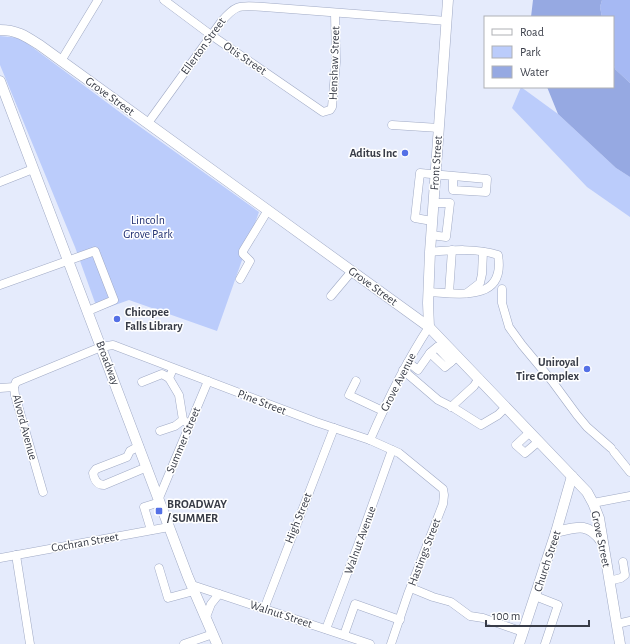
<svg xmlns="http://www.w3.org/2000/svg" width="630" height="644" font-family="'Alegreya Sans',sans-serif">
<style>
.green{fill:#bbccfb}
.forest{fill:#a6b9f3}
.water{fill:#96a9e2}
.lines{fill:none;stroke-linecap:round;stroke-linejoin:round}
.minor-casing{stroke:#a0aac5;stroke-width:9}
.major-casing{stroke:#a0aac5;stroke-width:11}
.minor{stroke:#fff;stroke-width:8}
.major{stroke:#fff;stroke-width:10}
.poi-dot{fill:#5470e6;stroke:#fff;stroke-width:1.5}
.labels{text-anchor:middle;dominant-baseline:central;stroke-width:3;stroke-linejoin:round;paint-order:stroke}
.street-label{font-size:12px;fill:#383c47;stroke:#fff}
.poi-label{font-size:12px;font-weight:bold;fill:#383c47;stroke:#fff;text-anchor:end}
.park-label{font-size:12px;fill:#213072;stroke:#fff}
</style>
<rect width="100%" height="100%" fill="#e5ebfc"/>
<g class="green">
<path d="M 0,36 L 20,38 L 125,116 L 259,212 L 217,331 L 129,300 L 98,311 L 75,247 L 0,65 Z"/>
<path d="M 521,87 L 558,114 L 616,168 L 630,177 L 630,217 L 587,187 L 512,108 Z"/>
</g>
<path class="forest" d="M 602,0 L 630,0 L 630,83 L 615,69 L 613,62 L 613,17 L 602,17 L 600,7 Z"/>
<g class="water">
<path d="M 533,0 L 602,0 L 600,7 L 602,17 L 531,17 Z"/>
<path d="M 613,62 L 615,69 L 630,83 L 630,177 L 616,168 L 558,114 L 547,87 L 613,87 Z"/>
</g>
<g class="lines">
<defs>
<g id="minor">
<path d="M 164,0 L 211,35 L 323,112 L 330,110 L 332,107 L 336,62 L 335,13"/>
<path d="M 61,61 L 98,0"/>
<path d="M 148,123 L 221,22 C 237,3 240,6 264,7 L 447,21"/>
<path d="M 392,125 L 439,128"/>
<path d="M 0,182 L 33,169"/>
<path d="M 432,221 L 415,218 L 420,173 L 487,179 L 486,192 L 453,190 L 453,176"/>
<path d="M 431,235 L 446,237 L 450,203 L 433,203"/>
<path d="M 240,279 L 250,261 L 243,254 L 243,251 L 268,210"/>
<path d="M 0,285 L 95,251 L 114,300 L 88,311"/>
<path d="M 502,289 L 502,303 L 509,327 L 522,345 L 552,381 L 577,415 L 587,427 L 611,448"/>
<path d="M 428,292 C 459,294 506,302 498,255 C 478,248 451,250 430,252"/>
<path d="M 449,293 L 452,250"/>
<path d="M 467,293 L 480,283 L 482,274 L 483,252"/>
<path d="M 331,296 L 352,271"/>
<path d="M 430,353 L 437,347 L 451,362"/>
<path d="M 408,362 L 418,370 L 430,353 L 445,367 L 458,356"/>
<path d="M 173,369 L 169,378 L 179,395 L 183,420 L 190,425"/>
<path d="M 403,370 L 438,400 L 454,408 L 481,425 L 498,415 L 506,407"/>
<path d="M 356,381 L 349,395 L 383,411"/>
<path d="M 142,382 L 162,374 L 169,378"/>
<path d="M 0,388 L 14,387"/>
<path d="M 451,407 L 474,386 L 479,378"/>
<path d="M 160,431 L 175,426 L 183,420"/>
<path d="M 530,432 L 516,445 L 525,453 L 539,441"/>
<path d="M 370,440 C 387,401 406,362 429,327"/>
<path d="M 139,446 L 130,451 L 127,457 L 96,469 L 93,473 C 94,479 97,485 104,485 L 147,467"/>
<path d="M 614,452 L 630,472"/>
<path d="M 43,492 L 15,395 L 14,387 L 16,382 L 101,347 L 113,345 L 316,422 L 370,440 L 399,453 L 443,489 L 444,495 L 443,504 L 408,594 L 391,644"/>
<path d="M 159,498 L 208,381"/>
<path d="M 593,503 L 630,496"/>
<path d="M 151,530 L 144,507 L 160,502"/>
<path d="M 16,555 L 30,644"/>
<path d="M 0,558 L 169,527"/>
<path d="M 159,568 L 168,598 L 194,591"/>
<path d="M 609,581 L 621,578 L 625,575 L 623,562"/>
<path d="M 192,585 L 370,644"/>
<path d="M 411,588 L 433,597 L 451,602 L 470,616 L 483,618 L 523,632"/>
<path d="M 535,596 L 558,605 L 545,644"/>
<path d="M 264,609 L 334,428"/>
<path d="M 206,617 L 211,604 L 219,594"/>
<path d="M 617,624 L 630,621"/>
<path d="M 326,629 L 358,545 L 392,450"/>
<path d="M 344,635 L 355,604 L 400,620"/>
<path d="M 184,644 L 213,634"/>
</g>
<g id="major">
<path d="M 0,30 C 18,30 27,37 41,46 L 429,327 L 587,492 L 593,503 L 599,518 L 620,644"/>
<path d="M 0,81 L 188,577 L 217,644"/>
<path d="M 429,327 L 428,303 L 430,252 L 448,0"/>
<path d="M 556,532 C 577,527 588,522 602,542"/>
<path d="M 519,644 L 556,532 L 572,476"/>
</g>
</defs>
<use href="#minor" class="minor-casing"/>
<use href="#major" class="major-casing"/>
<use href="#minor" class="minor"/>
<use href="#major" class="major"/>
</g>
<g class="poi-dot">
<circle cx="405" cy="153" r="4"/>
<circle cx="117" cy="319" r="4"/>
<circle cx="587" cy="369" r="4"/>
<rect x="155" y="507" width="8" height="8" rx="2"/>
</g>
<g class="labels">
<g class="street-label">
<text transform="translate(203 46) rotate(-54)">Ellerton Street</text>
<text transform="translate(245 58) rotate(34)">Otis Street</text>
<text transform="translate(334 63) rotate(-88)">Henshaw Street</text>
<text transform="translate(110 96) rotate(36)">Grove Street</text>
<text transform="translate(436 163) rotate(-86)">Front Street</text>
<text transform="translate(373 286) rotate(36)">Grove Street</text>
<text transform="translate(108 363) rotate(69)">Broadway</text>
<text transform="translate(398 382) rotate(-63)">Grove Avenue</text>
<text transform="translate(262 402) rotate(21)">Pine Street</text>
<text transform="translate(25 427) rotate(75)">Alvord Avenue</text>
<text transform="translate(183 440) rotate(-67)">Summer Street</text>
<text transform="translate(298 518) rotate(-68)">High Street</text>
<text transform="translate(601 539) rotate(78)">Grove Street</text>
<text transform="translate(360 540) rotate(-70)">Walnut Avenue</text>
<text transform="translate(85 542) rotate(-10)">Cochran Street</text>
<text transform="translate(424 552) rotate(-69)">Hastings Street</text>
<text transform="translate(547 561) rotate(-72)">Church Street</text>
<text transform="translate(281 614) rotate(18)">Walnut Street</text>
</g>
<g class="poi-label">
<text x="397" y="153">Aditus Inc</text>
<text x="125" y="312" text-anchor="start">Chicopee<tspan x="125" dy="14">Falls Library</tspan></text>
<text x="579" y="362">Uniroyal<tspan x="579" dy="14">Tire Complex</tspan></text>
<text x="167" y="504" text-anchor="start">BROADWAY<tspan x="167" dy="14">/ SUMMER</tspan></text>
</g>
<g class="park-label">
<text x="148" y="220">Lincoln<tspan x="148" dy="14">Grove Park</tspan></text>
</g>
</g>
<rect x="484" y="16" width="130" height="72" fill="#ffffff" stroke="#afb1b5"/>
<rect x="492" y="29" width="20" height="6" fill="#ffffff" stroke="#afb1b5"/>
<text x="520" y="36" font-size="12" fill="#383c47">Road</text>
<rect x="492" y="46" width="20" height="12" fill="#bbccfb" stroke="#afb1b5"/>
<text x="520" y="56" font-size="12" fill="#383c47">Park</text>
<rect x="492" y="66" width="20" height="12" fill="#96a9e2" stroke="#afb1b5"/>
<text x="520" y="76" font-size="12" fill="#383c47">Water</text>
<path d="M486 620v6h103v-6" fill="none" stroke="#383c47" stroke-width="2"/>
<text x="492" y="620" font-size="12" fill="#383c47" stroke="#ffffff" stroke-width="3" paint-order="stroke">100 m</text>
</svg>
